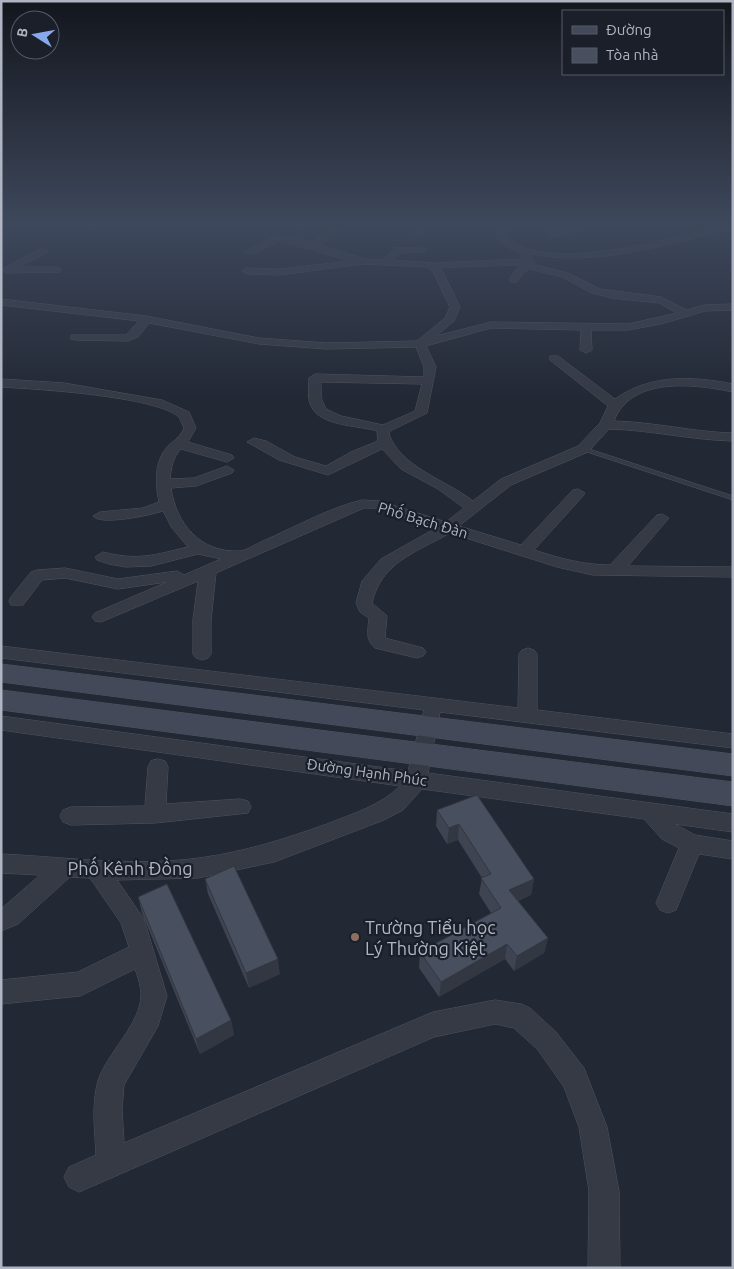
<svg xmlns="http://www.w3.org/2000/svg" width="734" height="1269" font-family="Ubuntu,sans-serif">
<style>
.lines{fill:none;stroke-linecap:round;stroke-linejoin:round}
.lane-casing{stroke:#4f5560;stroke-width:1}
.street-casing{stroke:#4f5560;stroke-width:1}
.secondary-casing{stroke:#4f5560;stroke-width:1}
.lane{fill:#353a45;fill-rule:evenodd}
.street{fill:#353a45;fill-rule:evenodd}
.secondary{fill:#434958;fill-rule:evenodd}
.wall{fill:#3e4451}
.shaded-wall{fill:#323742}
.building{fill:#484f5e;stroke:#323742}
.education-dot{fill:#8d6e63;stroke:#1a1f2a;stroke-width:2}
.labels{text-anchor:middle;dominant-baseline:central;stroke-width:4.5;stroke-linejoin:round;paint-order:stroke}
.street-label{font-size:15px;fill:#afb5c2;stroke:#1a1f2a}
.near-street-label{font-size:18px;fill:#afb5c2;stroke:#1a1f2a}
.near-poi-label{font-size:18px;fill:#afb5c2;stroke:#1a1f2a;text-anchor:start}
</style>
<rect width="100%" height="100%" fill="#222834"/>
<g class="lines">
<defs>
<path id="lane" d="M 583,447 L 733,496 L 733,500 L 581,450 L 580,449 Z"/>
<g id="street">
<path d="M 35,222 L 97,224 L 115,222 L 98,230 L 39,225 Z"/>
<path d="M 331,222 L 339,222 L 341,229 L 320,245 L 365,259 L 383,260 L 395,248 L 422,247 L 427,250 L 425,252 L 400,253 L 393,260 L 434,263 L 523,259 L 520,252 L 507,247 L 497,237 L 498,230 L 509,222 L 519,222 L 505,233 L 505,236 C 547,277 682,235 733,223 L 733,228 C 666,244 600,267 530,254 L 536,265 L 568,273 L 600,289 L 661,297 L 687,310 L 704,305 L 733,304 L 733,310 L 705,311 L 661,324 L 628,330 L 591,330 L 592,350 L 586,353 L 580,350 L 581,330 L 491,328 L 426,346 L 436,367 L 427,413 L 390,431 L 389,434 C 400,467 446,480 473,501 L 501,479 L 578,446 L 600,423 L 608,406 L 550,360 L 550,356 L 558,356 L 615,399 C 650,374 692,376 733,384 L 733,392 C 695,384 631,376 614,421 C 654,422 693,432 733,433 L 733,441 C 691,440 651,430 609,429 L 588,452 L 511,485 L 459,526 L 521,545 L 573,490 L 578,489 L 585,493 L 583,496 L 534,550 C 559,558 583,565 610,565 L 657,515 L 662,514 L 669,518 L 628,566 L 733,567 L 733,577 L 593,575 L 557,567 L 450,533 C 417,552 381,562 372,603 L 387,616 L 385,638 L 423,648 L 426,652 L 423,656 L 417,658 L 375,648 C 365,640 368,630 369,618 L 360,612 L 356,603 L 362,581 L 381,559 L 436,528 L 374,508 L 364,508 L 216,573 L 211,620 L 211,654 L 208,658 L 202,660 L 196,658 L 193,654 L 193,620 L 198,581 L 101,622 L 95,621 L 92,617 L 95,613 L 167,582 L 118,589 L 65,578 L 42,580 L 23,605 L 11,605 L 9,601 L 11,597 L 31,572 L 37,570 L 65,568 L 118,579 L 177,571 L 184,575 L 221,559 L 198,554 L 151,566 L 126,567 L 109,564 L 97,560 L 95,557 L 103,552 C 138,561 154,555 188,547 L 172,528 L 163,511 C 151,515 100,526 93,516 L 100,512 L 143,508 L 159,502 C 155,483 154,461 168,446 C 173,441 179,438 182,432 L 184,428 L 179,417 C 154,396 37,389 1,387 L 1,379 L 64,383 L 162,400 L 189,412 L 196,428 L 188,442 L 232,455 L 234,458 L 227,462 L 181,449 C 173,457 171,468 170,479 L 194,478 L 227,466 L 234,470 L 232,473 L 196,486 L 171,488 C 176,524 201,553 239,551 C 246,551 256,544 263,541 C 293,528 331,507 362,500 L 380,501 L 446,522 L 464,508 L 438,489 L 401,469 L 382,449 L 328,475 L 279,460 L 247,442 L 254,438 L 266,441 L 295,457 L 326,466 L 351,452 L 378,441 L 377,431 C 358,425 321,427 311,406 C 307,398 309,387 309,378 L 315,374 L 424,377 L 424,367 L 416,347 L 327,349 L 259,344 L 149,323 L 138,337 L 128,341 L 75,340 L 71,339 L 71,335 L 126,335 L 139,321 L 1,305 L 1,299 L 146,316 L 259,338 L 327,343 L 417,341 L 445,318 L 450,307 L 433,272 L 427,267 L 362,264 L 280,275 L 247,274 L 242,271 L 247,268 L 280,269 L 351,261 L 279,241 L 252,254 L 244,252 L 278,235 L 311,243 L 332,228 L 299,230 L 295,227 L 296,225 ZM 523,265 L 516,269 L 509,280 L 511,282 L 517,282 L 523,273 L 530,269 L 562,277 L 592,293 L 612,298 L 659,303 L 677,313 L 628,324 L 491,322 L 436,336 L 454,321 L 460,307 L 441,268 ZM 321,382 L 422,384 L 415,411 L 383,425 L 341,416 L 326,409 L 322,400 Z"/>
<path d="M 414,222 L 423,222 L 427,226 L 420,236 L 413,234 L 418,226 Z"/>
<path d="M 534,222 L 543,222 L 558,231 L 592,222 L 606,222 L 558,237 L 549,235 Z"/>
<path d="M 43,248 L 48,251 L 46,253 L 19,267 L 57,267 L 62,270 L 60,272 L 6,273 L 1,270 Z"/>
<path d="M 1,646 L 518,708 L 519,654 L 522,650 L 528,648 L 534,650 L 537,654 L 537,710 L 733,734 L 733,748 L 440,712 L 428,773 L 733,814 L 733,832 L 675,824 L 695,835 L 733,841 L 733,859 L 699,854 L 676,910 L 668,913 L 660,910 L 656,903 L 679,848 L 662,839 L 644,819 L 422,789 L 403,810 L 384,820 L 274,862 L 198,878 L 117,880 L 144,919 L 167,996 L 158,1026 L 124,1085 L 122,1109 L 124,1143 L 433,1012 L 495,1000 L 521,1004 L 530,1008 L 556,1032 L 584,1068 L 607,1127 L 619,1191 L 620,1268 L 588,1268 L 589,1191 L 579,1127 L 564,1087 L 538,1050 L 514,1028 L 495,1024 L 434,1037 L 79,1192 L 69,1187 L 64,1177 L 69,1167 L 96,1155 C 95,1131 91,1105 98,1081 C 106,1054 141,1024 141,995 C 141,987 138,977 135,969 L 80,996 L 1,1004 L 1,980 L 78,972 L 129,947 L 121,923 L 90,878 L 70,877 L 18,924 L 1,931 L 1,909 L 40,875 L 1,873 L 1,854 C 66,857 134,867 199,858 C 244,852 285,839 327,824 C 354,813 380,806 400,786 L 1,730 L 1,716 L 408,771 L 424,710 L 1,658 Z"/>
<path d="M 158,759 L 165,761 L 168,767 L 166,804 L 240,799 L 248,801 L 251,807 L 248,813 L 155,823 L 71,825 L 63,822 L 60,816 L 63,810 L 71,807 L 145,806 L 148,767 L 151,761 Z"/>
</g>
<g id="secondary">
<path d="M 1,664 L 733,754 L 733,776 L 1,682 Z"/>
<path d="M 1,690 L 733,782 L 733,806 L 1,710 Z"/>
</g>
</defs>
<use href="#lane" class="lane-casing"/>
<use href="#street" class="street-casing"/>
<use href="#secondary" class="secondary-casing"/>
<use href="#lane" class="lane"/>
<use href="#street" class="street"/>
<use href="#secondary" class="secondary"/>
</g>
<g class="wall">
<path d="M 477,795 L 534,879 L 531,895 L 518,901 L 548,938 L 544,953 L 514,971 L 505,959 L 439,997 L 419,968 L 420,952 L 491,913 L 479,894 L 482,878 L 458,840 L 447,844 L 436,826 L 437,810 Z"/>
<path d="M 205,879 L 280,974 L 249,988 L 208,894 Z"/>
<path d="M 138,897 L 231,1020 L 234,1035 L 200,1054 L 142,913 Z"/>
</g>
<g class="shaded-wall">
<path d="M 459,824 L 458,840 L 447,844 L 449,828 Z"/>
<path d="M 534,879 L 531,895 L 506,905 L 509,890 Z"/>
<path d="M 548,938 L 544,953 L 514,971 L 517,956 Z"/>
<path d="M 507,944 L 505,959 L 439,997 L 441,982 Z"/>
<path d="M 278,959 L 280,974 L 249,988 L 246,973 Z"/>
<path d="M 231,1020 L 234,1035 L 200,1054 L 196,1039 Z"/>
</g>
<g class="building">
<path d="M 477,795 L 534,879 L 509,890 L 548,938 L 517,956 L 507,944 L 441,982 L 420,952 L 501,908 L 481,878 L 491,874 L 459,824 L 449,828 L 437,810 Z"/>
<path d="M 234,866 L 278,959 L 246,973 L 205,879 Z"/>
<path d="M 167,884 L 231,1020 L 196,1039 L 138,897 Z"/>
</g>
<linearGradient id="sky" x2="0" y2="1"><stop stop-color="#13161d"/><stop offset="0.56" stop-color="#3e485c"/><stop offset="1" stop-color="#3e485c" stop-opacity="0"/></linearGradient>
<rect width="734" height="400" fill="url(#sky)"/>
<circle class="education-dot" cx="355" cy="937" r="5"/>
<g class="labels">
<g class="street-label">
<text transform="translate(423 520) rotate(17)">Phố Bạch Đàn</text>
<text transform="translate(367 772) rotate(8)">Đường Hạnh Phúc</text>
</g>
<g class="near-street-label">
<text x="130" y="868">Phố Kênh Đồng</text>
</g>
<g class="near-poi-label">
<text x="365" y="927">Trường Tiểu học<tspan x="365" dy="21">Lý Thường Kiệt</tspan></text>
</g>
</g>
<rect width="734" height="1269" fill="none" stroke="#afb5c2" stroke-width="5"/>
<rect x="562" y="10" width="162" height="65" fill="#1a1f2a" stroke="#565b67"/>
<rect x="572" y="26" width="25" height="8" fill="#434958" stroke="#565b67"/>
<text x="606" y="35" font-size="15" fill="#afb5c2">Đường</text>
<rect x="572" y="48" width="25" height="15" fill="#484f5e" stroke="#565b67"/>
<text x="606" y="60" font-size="15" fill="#afb5c2">Tòa nhà</text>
<g transform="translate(35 35) rotate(281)"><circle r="24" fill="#1a1f2a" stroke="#565b67"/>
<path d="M0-4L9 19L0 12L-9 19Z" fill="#89a8ec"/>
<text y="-8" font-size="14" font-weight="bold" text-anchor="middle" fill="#afb5c2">B</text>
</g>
</svg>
